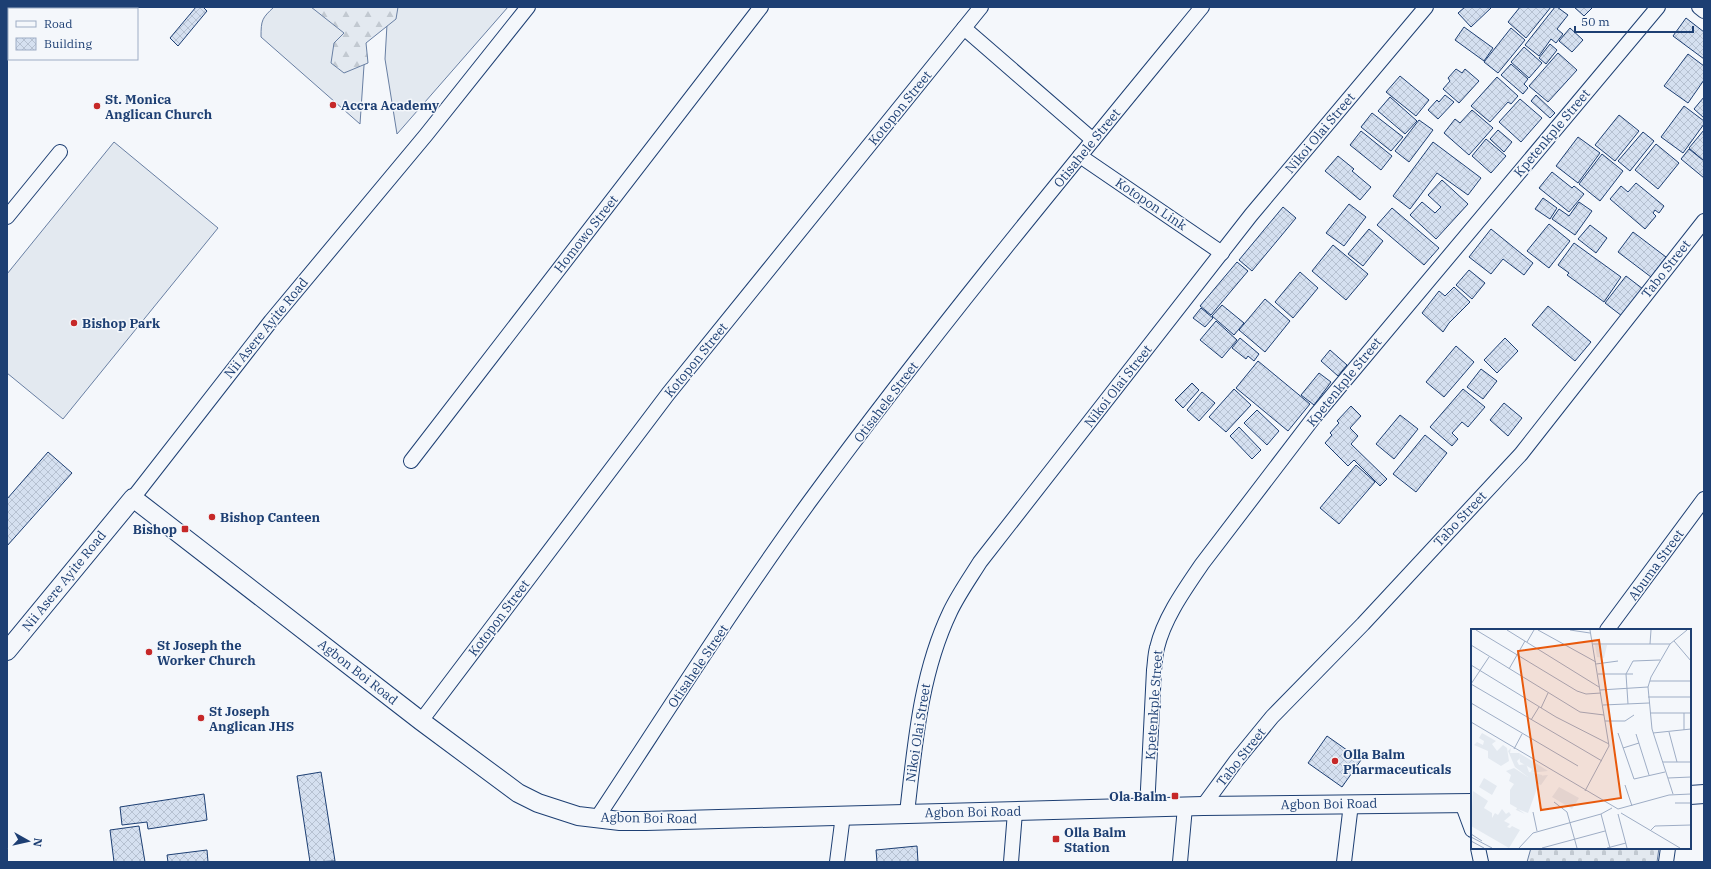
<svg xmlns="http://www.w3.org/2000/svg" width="1711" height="869" font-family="'IBM Plex Serif',serif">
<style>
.grass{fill:#e3e9f0;stroke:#687fa3}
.forest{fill:url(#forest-firs);stroke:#687fa3}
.cemetery{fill:url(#cemetery-stones);stroke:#687fa3}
.building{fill:url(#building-cross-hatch);stroke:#1d3f73}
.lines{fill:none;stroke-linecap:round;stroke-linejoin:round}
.minor-casing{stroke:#1d3f73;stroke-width:16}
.tertiary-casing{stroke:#1d3f73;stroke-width:20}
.minor{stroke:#f4f7fb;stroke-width:14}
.tertiary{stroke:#f4f7fb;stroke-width:18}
.poi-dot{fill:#c62828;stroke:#f4f7fb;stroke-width:1.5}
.labels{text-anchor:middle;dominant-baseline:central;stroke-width:3;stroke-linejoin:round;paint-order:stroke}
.poi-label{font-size:13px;font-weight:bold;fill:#1d3f73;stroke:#f4f7fb;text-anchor:start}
.street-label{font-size:13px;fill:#1d3f73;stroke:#f4f7fb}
.inset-road{fill:none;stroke:#9eadc5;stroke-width:1}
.view{fill:#e8590c;fill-opacity:0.15;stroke:#e8590c;stroke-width:2}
.inset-edge{fill:none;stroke:#1d3f73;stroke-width:2}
</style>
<defs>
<pattern id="forest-firs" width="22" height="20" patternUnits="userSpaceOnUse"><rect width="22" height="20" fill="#e3e9f0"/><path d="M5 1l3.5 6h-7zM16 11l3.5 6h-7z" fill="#c2c9d1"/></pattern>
<pattern id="cemetery-stones" width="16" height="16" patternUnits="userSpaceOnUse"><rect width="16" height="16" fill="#e3e9f0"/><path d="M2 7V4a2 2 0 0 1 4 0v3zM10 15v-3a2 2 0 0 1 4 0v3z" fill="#c2c9d1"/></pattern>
<pattern id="building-cross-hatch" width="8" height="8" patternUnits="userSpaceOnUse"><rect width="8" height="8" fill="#d5e0f0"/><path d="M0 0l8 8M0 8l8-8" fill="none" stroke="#b6c1d1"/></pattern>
</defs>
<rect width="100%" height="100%" fill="#f4f7fb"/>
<g class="grass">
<path d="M 274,7 L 368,7 L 360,124 L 261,37 C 261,20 262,18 274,7 Z"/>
<path d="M 388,7 L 508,7 L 397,134 L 385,59 Z"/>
<path d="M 114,142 L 218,228 L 63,419 L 7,373 L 7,274 Z"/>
</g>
<path class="forest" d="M 311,7 L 398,7 L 396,19 L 366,43 L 368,63 L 344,73 L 331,63 L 334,43 L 344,33 Z"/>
<path class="cemetery" d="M 1531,848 L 1659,848 L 1657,862 L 1527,862 Z"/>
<g class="building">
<path d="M 196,7 L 203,7 L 207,11 L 178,46 L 170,38 Z"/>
<path d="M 1465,7 L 1492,7 L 1471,27 L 1458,13 Z"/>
<path d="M 1520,7 L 1551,7 L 1526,38 L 1508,22 Z"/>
<path d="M 1555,7 L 1557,7 L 1568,15 L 1557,29 L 1563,34 L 1556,43 L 1551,39 L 1539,56 L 1525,45 Z"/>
<path d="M 1574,7 L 1593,7 L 1584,16 Z"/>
<path d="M 1686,18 L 1704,32 L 1704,59 L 1673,36 Z"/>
<path d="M 1464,27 L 1493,48 L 1484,61 L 1455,40 Z"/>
<path d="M 1511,28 L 1525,40 L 1498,73 L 1484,62 Z"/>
<path d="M 1570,28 L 1583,40 L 1572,52 L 1559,41 Z"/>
<path d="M 1550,44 L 1557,50 L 1546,64 L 1539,58 Z"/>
<path d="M 1524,47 L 1542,63 L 1529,78 L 1511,62 Z"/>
<path d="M 1558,53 L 1577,70 L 1548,102 L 1529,86 Z"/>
<path d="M 1688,54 L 1704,66 L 1704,80 L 1688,103 L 1664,86 Z"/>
<path d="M 1511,64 L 1528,79 L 1524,84 L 1528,88 L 1523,94 L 1501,75 Z"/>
<path d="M 1456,69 L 1462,73 L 1465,69 L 1479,81 L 1459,103 L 1443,89 L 1450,81 L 1448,78 Z"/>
<path d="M 1400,76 L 1429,100 L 1416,116 L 1386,92 Z"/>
<path d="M 1497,77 L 1518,96 L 1511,104 L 1508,102 L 1490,122 L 1471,106 Z"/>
<path d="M 1445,95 L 1454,102 L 1438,119 L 1428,110 L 1437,100 L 1439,102 Z"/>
<path d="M 1536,95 L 1555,113 L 1550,118 L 1531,101 Z"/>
<path d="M 1390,97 L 1417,121 L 1405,134 L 1378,111 Z"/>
<path d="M 1704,97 L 1704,118 L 1694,109 Z"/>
<path d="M 1520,99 L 1542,118 L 1521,142 L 1499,122 Z"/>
<path d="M 1684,106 L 1704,121 L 1704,124 L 1683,153 L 1661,137 Z"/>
<path d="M 1472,110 L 1493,128 L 1469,155 L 1444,133 L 1455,119 L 1460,123 Z"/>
<path d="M 1372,113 L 1403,137 L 1391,151 L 1361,127 Z"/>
<path d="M 1619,115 L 1639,131 L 1615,161 L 1595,145 Z"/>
<path d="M 1419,120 L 1433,130 L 1409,162 L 1395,151 Z"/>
<path d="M 1498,130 L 1512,142 L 1504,152 L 1490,139 Z"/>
<path d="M 1704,130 L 1704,161 L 1689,148 Z"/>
<path d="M 1361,131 L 1392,156 L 1381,170 L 1350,145 Z"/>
<path d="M 1643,132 L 1654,141 L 1630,171 L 1618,161 Z"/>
<path d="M 1578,137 L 1600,153 L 1578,183 L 1556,166 Z"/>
<path d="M 1486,139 L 1506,156 L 1491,173 L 1472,156 Z"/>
<path d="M 1433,142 L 1481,178 L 1468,195 L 1437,173 L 1410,209 L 1393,196 Z"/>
<path d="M 1656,144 L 1679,163 L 1658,189 L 1635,170 Z"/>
<path d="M 1689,149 L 1704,161 L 1704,178 L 1681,159 Z"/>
<path d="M 1602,154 L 1623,171 L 1600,201 L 1579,184 Z"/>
<path d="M 1338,156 L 1354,169 L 1352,171 L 1371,187 L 1360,200 L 1325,171 Z"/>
<path d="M 1552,172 L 1572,188 L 1574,186 L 1584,194 L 1569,212 L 1539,188 Z"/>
<path d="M 1442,180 L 1468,204 L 1436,239 L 1410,215 L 1422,202 L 1435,213 L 1441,207 L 1428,195 Z"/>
<path d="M 1636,183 L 1664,206 L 1659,213 L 1655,210 L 1653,213 L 1656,216 L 1645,229 L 1610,199 L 1621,186 L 1628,192 Z"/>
<path d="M 1543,198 L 1557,208 L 1550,219 L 1535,209 Z"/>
<path d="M 1579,202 L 1592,211 L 1575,235 L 1552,219 L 1559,209 L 1569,216 Z"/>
<path d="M 1349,204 L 1366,217 L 1344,246 L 1326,233 Z"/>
<path d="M 1283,207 L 1296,218 L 1252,271 L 1239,260 Z"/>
<path d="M 1392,208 L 1439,248 L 1424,265 L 1377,225 Z"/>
<path d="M 1549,224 L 1570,241 L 1549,268 L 1527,251 Z"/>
<path d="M 1590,225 L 1607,238 L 1596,253 L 1578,239 Z"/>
<path d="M 1369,229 L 1383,241 L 1363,266 L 1348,254 Z"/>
<path d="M 1491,229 L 1533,263 L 1524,275 L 1503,259 L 1491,274 L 1469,257 Z"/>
<path d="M 1633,232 L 1666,257 L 1651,277 L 1618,252 Z"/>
<path d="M 1574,243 L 1621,277 L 1604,302 L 1567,275 L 1569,273 L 1558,265 Z"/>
<path d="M 1333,245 L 1368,274 L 1346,300 L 1312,271 Z"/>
<path d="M 1237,262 L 1248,271 L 1211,315 L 1200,306 Z"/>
<path d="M 1469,270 L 1485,283 L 1472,299 L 1456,285 Z"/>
<path d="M 1300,272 L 1318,288 L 1293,318 L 1275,302 Z"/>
<path d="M 1626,276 L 1643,289 L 1622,316 L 1605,303 Z"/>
<path d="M 1454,287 L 1470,302 L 1449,323 L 1443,332 L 1422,313 L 1439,291 L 1445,296 Z"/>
<path d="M 1265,299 L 1290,321 L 1265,352 L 1239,330 Z"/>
<path d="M 1222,305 L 1244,323 L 1234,335 L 1212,316 Z"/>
<path d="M 1548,306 L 1591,342 L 1575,361 L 1532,325 Z"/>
<path d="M 1201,308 L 1213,318 L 1205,327 L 1193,318 Z"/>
<path d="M 1216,321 L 1237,340 L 1222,358 L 1200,340 Z"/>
<path d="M 1240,338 L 1259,354 L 1254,361 L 1248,356 L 1246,359 L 1232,348 Z"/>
<path d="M 1505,338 L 1518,351 L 1497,373 L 1484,360 Z"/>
<path d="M 1456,346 L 1474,362 L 1444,397 L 1426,382 Z"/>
<path d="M 1330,350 L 1347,365 L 1338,376 L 1321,361 Z"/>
<path d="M 1258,361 L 1310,404 L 1288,431 L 1236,388 Z"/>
<path d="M 1481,369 L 1497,381 L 1483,399 L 1467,387 Z"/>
<path d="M 1319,373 L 1331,382 L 1314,405 L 1301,395 Z"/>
<path d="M 1192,383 L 1199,390 L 1183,408 L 1175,400 Z"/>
<path d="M 1234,389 L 1251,405 L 1226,432 L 1209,417 Z"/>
<path d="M 1463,389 L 1485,407 L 1468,427 L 1462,422 L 1452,433 L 1458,439 L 1452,446 L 1430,427 Z"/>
<path d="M 1202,392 L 1215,403 L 1199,421 L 1187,410 Z"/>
<path d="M 1504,403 L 1522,418 L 1508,436 L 1490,420 Z"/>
<path d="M 1351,406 L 1361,416 L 1350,428 L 1358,436 L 1351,444 L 1387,479 L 1380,486 L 1354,460 L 1348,466 L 1325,443 L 1332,435 L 1330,433 L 1339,423 L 1337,421 Z"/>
<path d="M 1257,410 L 1279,431 L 1267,445 L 1244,423 Z"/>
<path d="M 1400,415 L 1418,429 L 1394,459 L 1376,444 Z"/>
<path d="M 1239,427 L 1261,450 L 1252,459 L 1230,436 Z"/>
<path d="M 1425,435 L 1447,453 L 1416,492 L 1393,474 Z"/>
<path d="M 48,452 L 72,473 L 7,546 L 7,499 Z"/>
<path d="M 1356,465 L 1375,482 L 1339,524 L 1320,508 Z"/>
<path d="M 1327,736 L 1361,760 L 1342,787 L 1308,763 Z"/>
<path d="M 321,772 L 335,861 L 310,862 L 297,776 Z"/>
<path d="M 204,794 L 207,820 L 148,829 L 147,822 L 122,825 L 120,807 Z"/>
<path d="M 139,826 L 145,862 L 114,862 L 110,830 Z"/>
<path d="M 917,846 L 918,862 L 877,862 L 876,850 Z"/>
<path d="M 207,850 L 208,862 L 168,862 L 167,855 Z"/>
</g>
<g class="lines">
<defs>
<g id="minor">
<path d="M 1699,7 L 1704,11"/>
<path d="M 964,28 L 1093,140"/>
<path d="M 1080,156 L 1222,253"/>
<path d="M 7,217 L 60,152"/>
<path d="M 411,461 L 761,7"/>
<path d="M 133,498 L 271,321 L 426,135 L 528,7"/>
<path d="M 1607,630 L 1704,499"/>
<path d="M 421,721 L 668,394 L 981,7"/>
<path d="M 1462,803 L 1472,830"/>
<path d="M 1203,806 L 1236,761 L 1272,717 L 1363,624 L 1521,454 L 1704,221"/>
<path d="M 1147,809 L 1154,670 C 1155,663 1155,655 1157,648 C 1164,618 1185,589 1202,564 L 1315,416 L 1658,7"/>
<path d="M 907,813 C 915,745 920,675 950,612 C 958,595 970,578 980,562 L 1251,215 L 1426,7"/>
<path d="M 597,818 C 667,712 735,604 810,501 C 935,331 1069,169 1202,7"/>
<path d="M 1478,848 L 1481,862"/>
<path d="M 837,862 L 843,815"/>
<path d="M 1011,862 L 1015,812"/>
<path d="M 1180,862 L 1185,807"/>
<path d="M 1344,862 L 1351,804"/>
<path d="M 1666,862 L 1668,848"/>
</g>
<g id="tertiary">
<path d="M 7,651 L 133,498 L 421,721 L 518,793 L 538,803 L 578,816 L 620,821 L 646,821 L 1203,806 L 1472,803"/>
<path d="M 1690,795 L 1704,794"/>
</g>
</defs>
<use href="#minor" class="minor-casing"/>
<use href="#tertiary" class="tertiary-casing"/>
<use href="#minor" class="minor"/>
<use href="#tertiary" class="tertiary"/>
</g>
<g class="poi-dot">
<circle cx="333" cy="105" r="4"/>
<circle cx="97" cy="106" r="4"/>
<circle cx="74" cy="323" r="4"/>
<circle cx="212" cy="517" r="4"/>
<rect x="181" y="525" width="8" height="8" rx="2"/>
<circle cx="149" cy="652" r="4"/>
<circle cx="201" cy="718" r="4"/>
<circle cx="1335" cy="761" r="4"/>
<rect x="1171" y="792" width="8" height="8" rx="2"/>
<rect x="1052" y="835" width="8" height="8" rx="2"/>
</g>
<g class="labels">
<g class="poi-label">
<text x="105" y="99">St. Monica<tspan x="105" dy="15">Anglican Church</tspan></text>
<text x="341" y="105">Accra Academy</text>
<text x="82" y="323">Bishop Park</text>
<text x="220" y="517">Bishop Canteen</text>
<text x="177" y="529" text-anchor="end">Bishop</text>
<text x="157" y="645">St Joseph the<tspan x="157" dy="15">Worker Church</tspan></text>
<text x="209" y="711">St Joseph<tspan x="209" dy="15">Anglican JHS</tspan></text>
<text x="1343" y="754">Olla Balm<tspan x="1343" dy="15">Pharmaceuticals</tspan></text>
<text x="1167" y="796" text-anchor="end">Ola Balm</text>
<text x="1064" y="832">Olla Balm<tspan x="1064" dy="15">Station</tspan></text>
</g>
<g class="street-label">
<text transform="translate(900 108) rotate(-51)">Kotopon Street</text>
<text transform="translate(1320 133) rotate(-50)">Nikoi Olai Street</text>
<text transform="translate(1552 133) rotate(-50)">Kpetenkple Street</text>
<text transform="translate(1087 148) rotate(-51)">Otisahele Street</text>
<text transform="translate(1151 204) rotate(34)">Kotopon Link</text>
<text transform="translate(586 234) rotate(-52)">Homowo Street</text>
<text transform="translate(1666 269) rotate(-52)">Tabo Street</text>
<text transform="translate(266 328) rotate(-51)">Nii Asere Ayite Road</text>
<text transform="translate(696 360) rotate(-51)">Kotopon Street</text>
<text transform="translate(1344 382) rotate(-51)">Kpetenkple Street</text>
<text transform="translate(1118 386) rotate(-52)">Nikoi Olai Street</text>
<text transform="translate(886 402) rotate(-53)">Otisahele Street</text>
<text transform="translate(1460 519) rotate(-47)">Tabo Street</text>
<text transform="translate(1656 565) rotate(-54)">Abuma Street</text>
<text transform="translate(64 581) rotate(-51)">Nii Asere Ayite Road</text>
<text transform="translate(499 618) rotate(-53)">Kotopon Street</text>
<text transform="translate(698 666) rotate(-56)">Otisahele Street</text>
<text transform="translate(358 672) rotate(38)">Agbon Boi Road</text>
<text transform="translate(1154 705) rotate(-86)">Kpetenkple Street</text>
<text transform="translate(918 733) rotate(-81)">Nikoi Olai Street</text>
<text transform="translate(1241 757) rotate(-52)">Tabo Street</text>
<text transform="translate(1329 804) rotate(-1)">Agbon Boi Road</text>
<text transform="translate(973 812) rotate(-1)">Agbon Boi Road</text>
<text transform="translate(649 818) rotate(1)">Agbon Boi Road</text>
</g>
</g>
<g transform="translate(1471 629)">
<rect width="220" height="220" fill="#f4f7fb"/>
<path d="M 11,104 L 25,112 L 21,115 L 26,122 L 32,116 L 36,119 L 38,132 L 30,137 L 17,129 L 17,122 L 3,116 L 6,113 L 12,116 L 13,112 L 8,109 ZM 48,124 L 63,133 L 77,142 L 59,144 L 61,140 L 49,133 ZM 43,139 L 57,148 L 77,146 L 70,156 L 65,154 L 67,157 L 57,184 L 47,180 L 54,185 L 43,180 L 45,181 L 46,179 L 39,175 L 39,161 L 43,155 L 38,152 L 40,146 L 35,142 ZM 88,158 L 108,169 L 101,180 L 81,168 ZM 2,162 L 17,172 L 13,179 L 21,184 L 21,189 L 24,184 L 27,186 L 31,180 L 35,185 L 38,183 L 40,186 L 33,192 L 39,195 L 36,198 L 39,199 L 41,197 L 49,201 L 38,219 L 0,197 Z" fill="#e3e9f0"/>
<path d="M 40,119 L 39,124 L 48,124 L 49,129 L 46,132 L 48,136 L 55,135 L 58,143 L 71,146 L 71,149 L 61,151 L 44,138 L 37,122 Z" fill="#e3e9f0"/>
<path d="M 124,16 L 136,16 L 133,29 L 126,28 Z" fill="#e3e9f0"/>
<path d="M 13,149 L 26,157 L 21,166 L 8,158 Z" fill="#e3e9f0"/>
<path class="inset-road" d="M 5,1 L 106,62 L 115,65 L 130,64M 36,1 L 128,58M 67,1 L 125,33M 99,1 L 119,4M 203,12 L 220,32M 56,13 L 63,1M 122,15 L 199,15M 179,15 L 180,1M 0,16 L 109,83 L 133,86M 125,35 L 147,32M 0,36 L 85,88 L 138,115M 38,40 L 54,12M 127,45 L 162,45M 179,52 L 220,52M 0,55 L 131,132M 0,55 L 18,28M 129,61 L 177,58M 177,68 L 220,68M 0,74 L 107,137M 157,75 L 155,45 L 162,32 L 189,31M 132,76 L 178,74M 70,79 L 77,64M 179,84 L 220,84M 213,84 L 213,101M 60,91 L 68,78M 134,92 L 154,92 L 163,86M 0,93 L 147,180M 198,103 L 206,133M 147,104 L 163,150 L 194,143M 182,104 L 220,100M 165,105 L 178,146M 152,119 L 168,114M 43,120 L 51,105M 192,133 L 220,133M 197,149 L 220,148M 154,156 L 161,177M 114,162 L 138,117 L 119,1M 202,165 L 181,100 L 177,58 L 180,48 L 199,15 L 216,1M 83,173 L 96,183 L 106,219M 204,174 L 220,174M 147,180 L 198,166 L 220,165M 62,183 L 66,202M 150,184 L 209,219M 130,185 L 139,219M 147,185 L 156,219M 179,202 L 184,197 L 220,196M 0,205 L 11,212M 0,208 L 21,219M 0,212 L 13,219M 48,219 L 62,204 L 130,185 L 141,179M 71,219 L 134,202M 136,219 L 155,214"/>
<path class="view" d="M 128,11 L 150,169 L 70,181 L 47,22 Z"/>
<rect width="220" height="220" class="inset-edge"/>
</g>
<rect width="1711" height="869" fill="none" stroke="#1d3f73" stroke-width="16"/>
<rect x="8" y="8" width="130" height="52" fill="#f4f7fb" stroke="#9eadc5"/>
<rect x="16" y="21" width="20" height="6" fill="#f4f7fb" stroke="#9eadc5"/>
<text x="44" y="28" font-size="12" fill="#1d3f73">Road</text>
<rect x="16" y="38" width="20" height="12" fill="url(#building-cross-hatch)" stroke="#9eadc5"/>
<text x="44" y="48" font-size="12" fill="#1d3f73">Building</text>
<g transform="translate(28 841) rotate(98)" stroke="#f4f7fb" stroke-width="3" paint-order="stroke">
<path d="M0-3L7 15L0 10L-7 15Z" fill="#1d3f73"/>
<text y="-6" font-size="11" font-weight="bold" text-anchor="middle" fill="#1d3f73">N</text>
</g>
<path d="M1575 26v6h118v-6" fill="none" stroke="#1d3f73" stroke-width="2"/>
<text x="1581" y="26" font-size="12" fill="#1d3f73" stroke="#f4f7fb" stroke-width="3" paint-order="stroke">50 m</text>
</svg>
